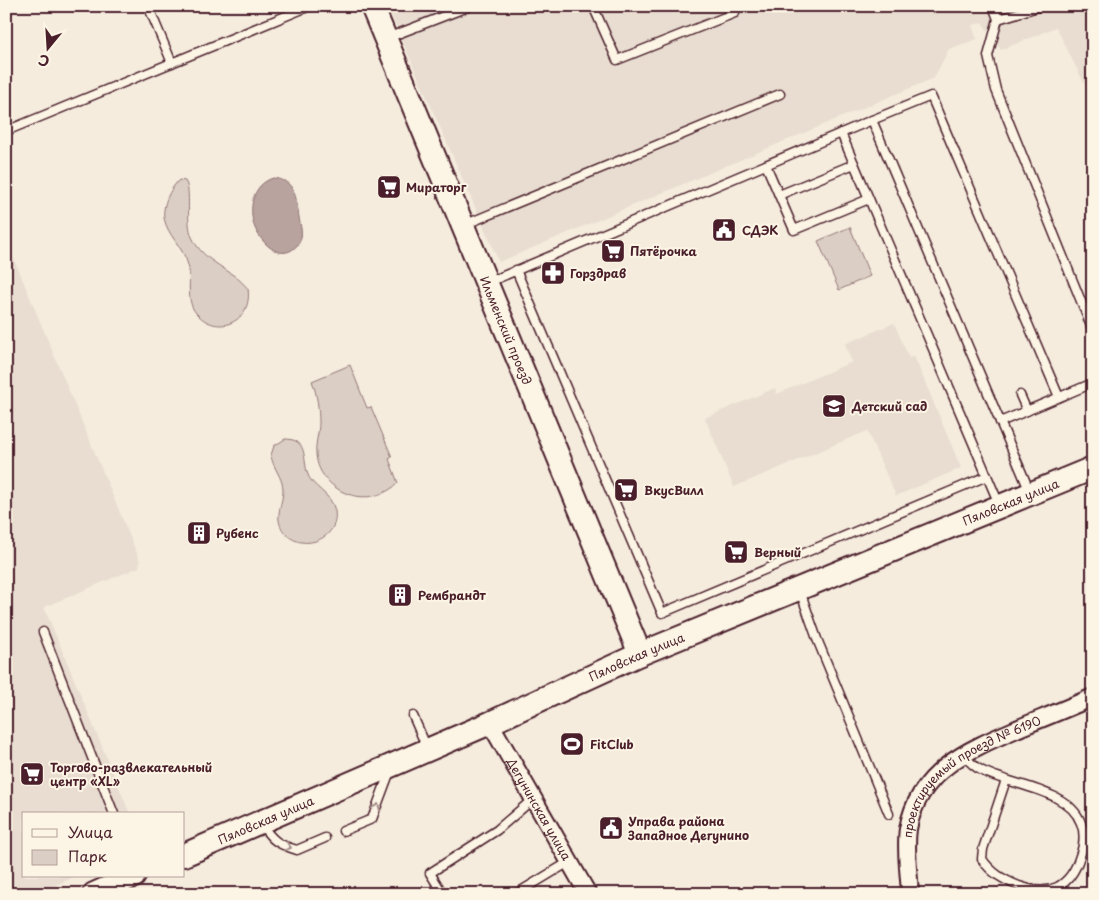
<svg xmlns="http://www.w3.org/2000/svg" width="1099" height="900" font-family="'Playpen Sans',sans-serif">
<style>
.built{fill:#e8ddd0}
.green{fill:#dbcec4;stroke:#927678}
.water{fill:#b8a39e;stroke:#8c6e70}
.lines{fill:none;stroke-linecap:round;stroke-linejoin:round}
.lane-casing{stroke:#4a1f2b;stroke-width:11}
.street-casing{stroke:#4a1f2b;stroke-width:20}
.secondary-casing{stroke:#4a1f2b;stroke-width:26}
.lane{stroke:#fcf5e5;stroke-width:8}
.street{stroke:#fcf5e5;stroke-width:16}
.secondary{stroke:#fcf5e5;stroke-width:22}
.oneway{stroke:#a38a88}
.labels{text-anchor:middle;dominant-baseline:central;stroke-width:4;stroke-linejoin:round;paint-order:stroke}
.poi-label{font-size:12px;font-weight:bold;fill:#4a1f2b;stroke:#fcf5e5;text-anchor:start}
.street-label{font-size:12px;fill:#4a1f2b;stroke:#fcf5e5}
</style>
<rect width="100%" height="100%" fill="#f5ecde"/>
<filter id="ink" filterUnits="userSpaceOnUse"><feTurbulence type="fractalNoise" baseFrequency=".02" numOctaves="2"/><feDisplacementMap in="SourceGraphic" scale="10" xChannelSelector="R" yChannelSelector="G"/><feConvolveMatrix kernelMatrix="1 2 1 2 8 2 1 2 1" color-interpolation-filters="sRGB"/></filter>
<g filter="url(#ink)">
<g class="built">
<path d="M 387,6 L 1093,6 L 1093,101 L 1056,27 L 1001,50 L 982,22 L 972,26 L 977,39 L 949,49 L 934,78 L 499,262 Z"/>
<path d="M 6,240 L 140,561 L 139,567 L 44,607 L 130,814 L 24,814 L 24,876 L 76,876 L 36,894 L 6,894 Z"/>
<path d="M 894,323 L 909,358 L 914,356 L 961,468 L 896,496 L 867,431 L 734,487 L 705,418 L 775,388 L 777,394 L 852,362 L 845,344 Z"/>
</g>
<g class="green">
<path d="M 179,180 L 185,181 C 192,190 185,221 192,237 C 203,263 232,268 248,289 C 253,321 218,338 196,313 C 185,300 192,281 188,265 C 184,248 167,235 164,218 C 162,205 170,189 179,180 Z"/>
<path d="M 850,227 L 870,276 L 839,290 L 818,241 Z"/>
<path d="M 350,365 L 367,408 L 371,407 L 392,457 L 389,459 L 398,483 C 387,494 371,499 355,496 C 335,492 317,475 316,454 C 315,443 319,433 319,423 C 319,409 317,394 312,381 Z"/>
<path d="M 285,439 C 307,439 303,456 307,472 C 311,488 332,493 335,511 C 340,542 295,555 281,527 C 275,515 283,503 283,490 C 283,477 272,467 271,455 L 274,446 Z"/>
</g>
<path class="water" d="M 273,178 C 296,180 296,198 299,217 C 300,226 304,234 299,243 C 282,267 257,240 253,222 C 249,204 254,184 273,178 Z"/>
<g class="lines">
<defs>
<g id="lane">
<path d="M 593,6 L 617,60 L 735,13"/>
<path d="M 993,6 L 998,19 L 988,56 L 996,90 L 1093,331"/>
<path d="M 149,8 L 172,63"/>
<path d="M 998,19 L 1041,6"/>
<path d="M 387,38 L 470,6"/>
<path d="M 6,131 L 310,6"/>
<path d="M 841,133 L 999,504"/>
<path d="M 766,165 L 794,230 L 869,199"/>
<path d="M 779,195 L 854,164"/>
<path d="M 464,225 L 780,94"/>
<path d="M 516,270 L 662,613 L 987,476"/>
<path d="M 489,282 L 872,120"/>
<path d="M 1020,395 L 1027,411"/>
<path d="M 1000,422 L 1093,383"/>
<path d="M 1030,492 L 872,120 L 931,96 L 1059,397"/>
<path d="M 800,591 L 817,639 L 889,814"/>
<path d="M 43,632 L 114,814"/>
<path d="M 413,716 L 427,748"/>
<path d="M 962,754 C 967,759 972,765 979,769 C 1008,786 1068,788 1081,823 C 1085,833 1084,845 1080,856 C 1070,888 1049,897 1019,886 C 1004,880 991,873 982,859 L 983,849 L 1006,780"/>
<path d="M 261,824 C 273,841 277,844 297,850 L 325,838"/>
<path d="M 343,831 L 372,819 L 390,771"/>
<path d="M 443,894 L 430,873 L 497,830 L 533,799"/>
<path d="M 516,894 L 569,862"/>
</g>
<g id="street">
<path id="s1" d="M 490,723 L 588,894"/>
<path id="s2" d="M 910,894 C 909,873 905,850 908,829 C 918,770 970,749 1019,728 C 1043,718 1068,708 1093,697"/>
</g>
<g id="secondary">
<path id="s3" d="M 372,6 L 640,654"/>
<path id="s4" d="M 184,855 L 490,723 L 640,654 L 1093,468"/>
<path d="M 94,894 L 134,876"/>
</g>
</defs>
<use href="#lane" class="lane-casing"/>
<use href="#street" class="street-casing"/>
<use href="#secondary" class="secondary-casing"/>
<use href="#lane" class="lane"/>
<use href="#street" class="street"/>
<use href="#secondary" class="secondary"/>
</g>
<defs><path id="oneway-chevron" d="M-2-3.5L2.5 0L-2 3.5" fill="none" stroke-width="1.6" stroke-linecap="round" stroke-linejoin="round" transform="scale(1.25)"/></defs>
<g class="oneway">
<use href="#oneway-chevron" transform="translate(377 807) rotate(-69)"/>
<use href="#oneway-chevron" transform="translate(288 847) rotate(17)"/>
</g>
</g>
<defs>
<symbol id="supermarket-square" viewBox="-11 -11 22 22"><rect x="-9" y="-9" width="18" height="18" rx="4" fill="#4a1f2b" stroke="#fcf5e5"/><path d="M-6-5.5h2.5l.6 2H6L4.5 2H-2.5L-4.4-4H-6ZM-1.5 3.2a1.3 1.3 0 1 0 .1 0ZM3 3.2a1.3 1.3 0 1 0 .1 0Z" fill="#fff"/></symbol>
<symbol id="civic-square" viewBox="-11 -11 22 22"><rect x="-9" y="-9" width="18" height="18" rx="4" fill="#4a1f2b" stroke="#fcf5e5"/><path d="M-.6-6.5H3V-4.5H.6V-3L4-1V1h2V6H-6V1h2V-1L-.6-3ZM-1.2 2.5V6h2.4V2.5Z" fill="#fff"/></symbol>
<symbol id="pharmacy-square" viewBox="-11 -11 22 22"><rect x="-9" y="-9" width="18" height="18" rx="4" fill="#4a1f2b" stroke="#fcf5e5"/><path d="M-2-6h4v4h4v4h-4v4h-4v-4h-4v-4h4Z" fill="#fff"/></symbol>
<symbol id="school-square" viewBox="-11 -11 22 22"><rect x="-9" y="-9" width="18" height="18" rx="4" fill="#4a1f2b" stroke="#fcf5e5"/><path d="M0-5L7-2L0 1L-7-2ZM-4 1L0 2.5L4 1V4Q0 6-4 4Z" fill="#fff"/></symbol>
<symbol id="building-square" viewBox="-11 -11 22 22"><rect x="-9" y="-9" width="18" height="18" rx="4" fill="#4a1f2b" stroke="#fcf5e5"/><path d="M-4-6H4V6H1V3H-1V6H-4ZM-2.5-4.3h1.7v1.8h-1.7ZM.8-4.3h1.7v1.8H.8ZM-2.5-1h1.7V.8h-1.7ZM.8-1h1.7V.8H.8Z" fill="#fff"/></symbol>
<symbol id="stadium-square" viewBox="-11 -11 22 22"><rect x="-9" y="-9" width="18" height="18" rx="4" fill="#4a1f2b" stroke="#fcf5e5"/><path d="M0-5a6.5 5 0 1 0 0 10a6.5 5 0 1 0 0-10ZM-3.5-1.8h7v3.6h-7Z" fill="#fff"/></symbol>
</defs>
<g fill-rule="evenodd">
<use href="#supermarket-square" x="375" y="173" width="28" height="28"/>
<use href="#civic-square" x="710" y="216" width="28" height="28"/>
<use href="#supermarket-square" x="599" y="237" width="28" height="28"/>
<use href="#pharmacy-square" x="539" y="259" width="28" height="28"/>
<use href="#school-square" x="820" y="392" width="28" height="28"/>
<use href="#supermarket-square" x="612" y="476" width="28" height="28"/>
<use href="#building-square" x="185" y="519" width="28" height="28"/>
<use href="#supermarket-square" x="722" y="538" width="28" height="28"/>
<use href="#building-square" x="386" y="581" width="28" height="28"/>
<use href="#stadium-square" x="558" y="730" width="28" height="28"/>
<use href="#supermarket-square" x="18" y="760" width="28" height="28"/>
<use href="#civic-square" x="597" y="814" width="28" height="28"/>
</g>
<g class="labels">
<g class="poi-label">
<text x="406" y="187">Мираторг</text>
<text x="742" y="230">СДЭК</text>
<text x="630" y="251">Пятёрочка</text>
<text x="570" y="273">Горздрав</text>
<text x="852" y="406">Детский сад</text>
<text x="644" y="490">ВкусВилл</text>
<text x="216" y="533">Рубенс</text>
<text x="754" y="552">Верный</text>
<text x="418" y="595">Рембрандт</text>
<text x="590" y="744">FitClub</text>
<text x="50" y="767">Торгово-развлекательный<tspan x="50" dy="14">центр «XL»</tspan></text>
<text x="628" y="821">Управа района<tspan x="628" dy="14">Западное Дегунино</tspan></text>
</g>
<g class="street-label">
<text stroke="none"><textPath href="#s3" startOffset="351">Ильменский проезд</textPath></text>
<text stroke="none"><textPath href="#s4" startOffset="899">Пяловская улица</textPath></text>
<text stroke="none"><textPath href="#s4" startOffset="494">Пяловская улица</textPath></text>
<text stroke="none"><textPath href="#s2" startOffset="151">проектируемый проезд № 6190</textPath></text>
<text stroke="none"><textPath href="#s1" startOffset="99">Дегунинская улица</textPath></text>
<text stroke="none"><textPath href="#s4" startOffset="89">Пяловская улица</textPath></text>
</g>
</g>
<rect width="1099" height="900" fill="none" stroke="#fcf5e5" stroke-width="25"/>
<rect x="12" y="12" width="1074" height="875" fill="none" stroke="#4a1f2b" stroke-width="2" filter="url(#ink)"/>
<rect x="22" y="812" width="162" height="65" fill="#fcf5e5" stroke="#b59f9b"/>
<rect x="32" y="829" width="25" height="8" fill="#fcf5e5" stroke="#b59f9b"/>
<text x="68" y="838" font-size="15" fill="#4a1f2b">Улица</text>
<rect x="32" y="850" width="25" height="15" fill="#dbcec4" stroke="#b59f9b"/>
<text x="68" y="862" font-size="15" fill="#4a1f2b">Парк</text>
<g transform="translate(48 48) rotate(198)" stroke="#fcf5e5" stroke-width="4" paint-order="stroke">
<path d="M0-4L9 19L0 12L-9 19Z" fill="#4a1f2b"/>
<text y="-8" font-size="14" font-weight="bold" text-anchor="middle" fill="#4a1f2b">С</text>
</g>
</svg>
